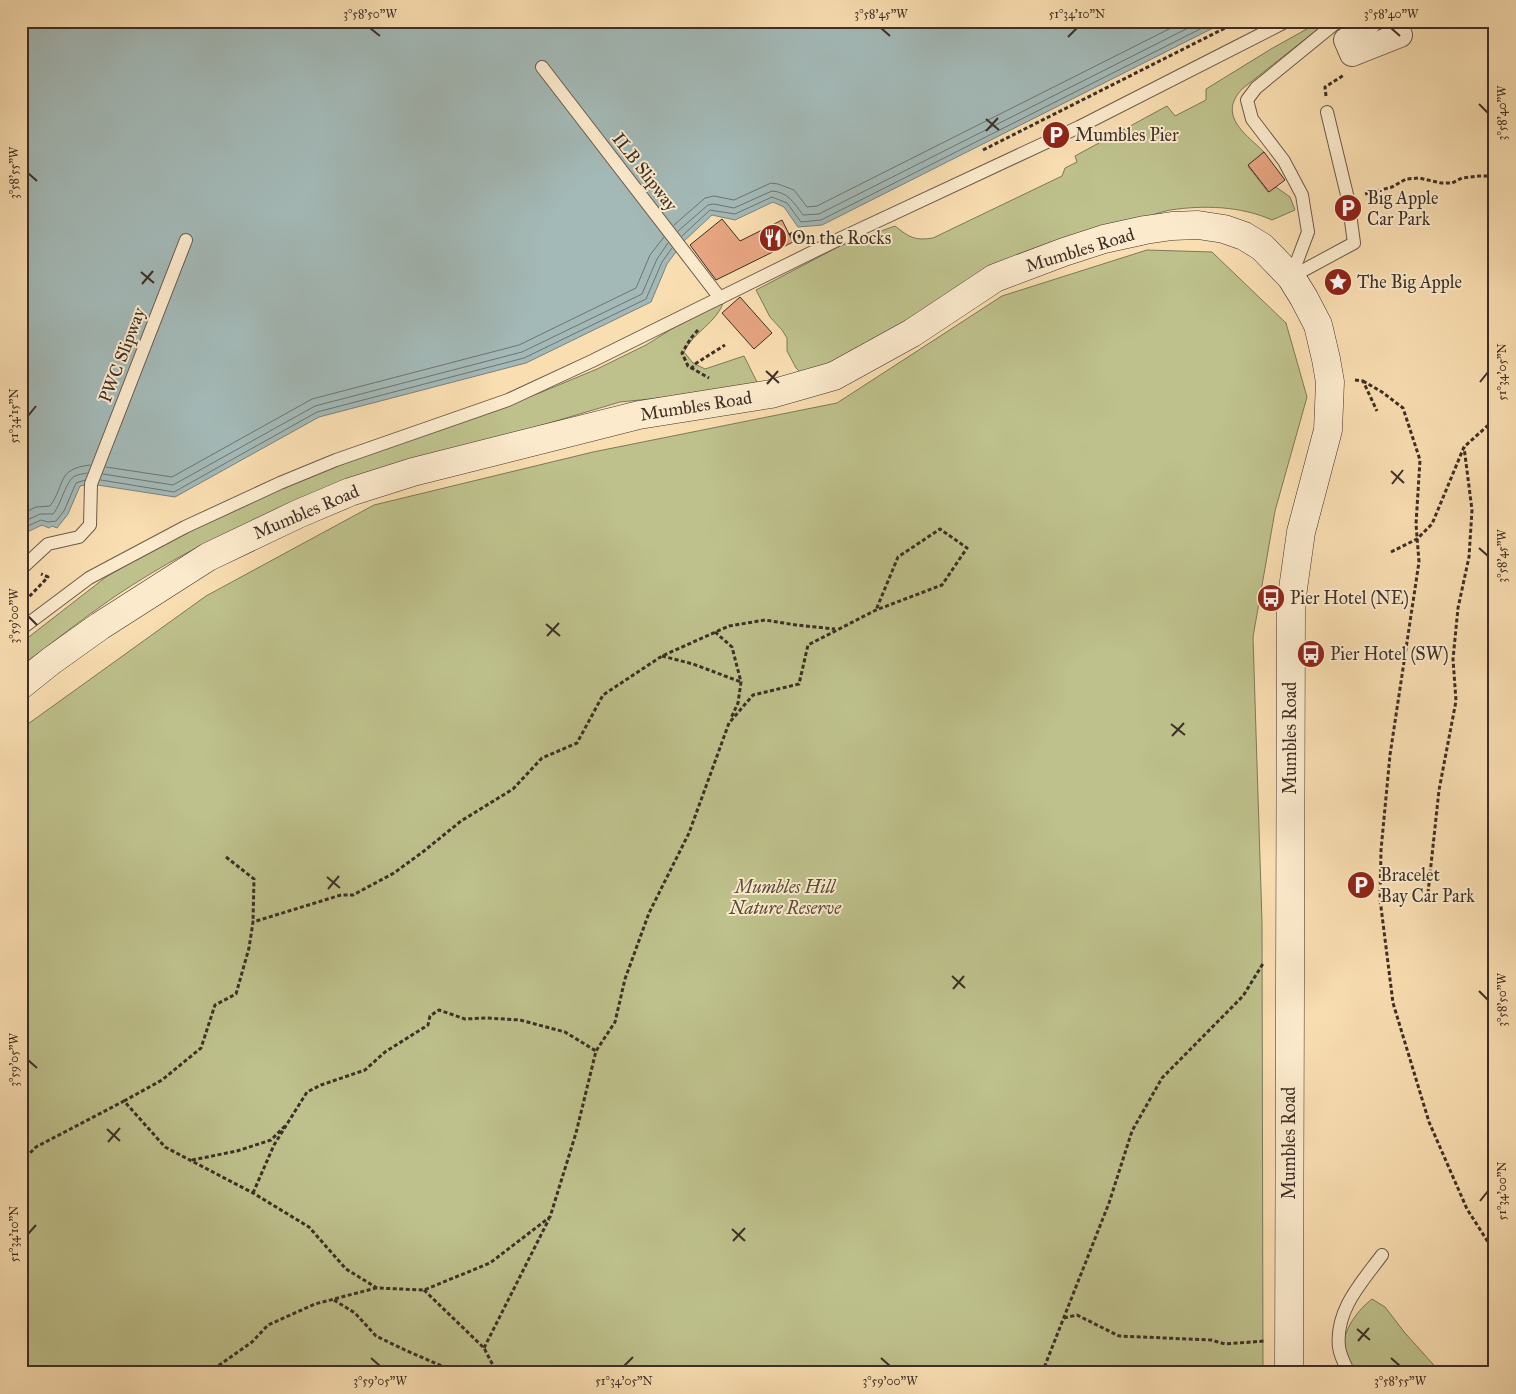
<svg xmlns="http://www.w3.org/2000/svg" width="1516" height="1394" font-family="'IM FELL Great Primer',serif">
<style>
.green{fill:#bec18c;stroke:#7e785a}
.water{fill:#a3b9b7;stroke:#7b827d}
.lines{fill:none;stroke-linecap:round;stroke-linejoin:round}
.shore{stroke:#70746f;stroke-width:1}
.building{fill:#e7a581;stroke:#3e2f27}
.lane-casing{stroke:#6d5b4a;stroke-width:14}
.street-casing{stroke:#6d5b4a;stroke-width:26}
.secondary-casing{stroke:#3e2f27;stroke-width:29}
.path{stroke:#3e2f27;stroke-width:3;stroke-dasharray:4 2.5;stroke-linecap:butt}
.lane{stroke:#fbeacc;stroke-width:12}
.street{stroke:#fbeacc;stroke-width:24}
.secondary{stroke:#fbeacc;stroke-width:28}
.ticks{fill:none;stroke:#3e2f27;stroke-width:2}
.labels{text-anchor:middle;dominant-baseline:central;stroke-width:4;stroke-linejoin:round;paint-order:stroke}
.poi-label{font-size:18px;fill:#3e2f27;stroke:#fbeacc;text-anchor:start}
.street-label{font-size:18px;fill:#3e2f27;stroke:#fbeacc}
.park-label{font-size:18px;font-style:italic;fill:#584c3b;stroke:#fbeacc}
.neatline{fill:none;stroke:#3e2f27;stroke-width:2}
.ticks-label{font-size:12px;text-anchor:middle;fill:#3e2f27}
</style>
<rect width="100%" height="100%" fill="#f9deb1"/>
<filter id="stains"><feTurbulence type="fractalNoise" baseFrequency=".004" numOctaves="4"/><feColorMatrix values="0 0 0 0 .2 0 0 0 0 .09 0 0 0 0 .02 0 0 0 .5 -.17"/></filter>
<radialGradient id="worn" r=".72"><stop offset=".6" stop-color="#630" stop-opacity="0"/><stop offset="1" stop-color="#630" stop-opacity=".3"/></radialGradient>
<g class="green">
<path d="M 1321,21 L 1328,21 L 1242,89 C 1217,116 1246,134 1264,152 L 1248,166 L 1268,192 L 1276,187 L 1290,197 L 1295,210 L 1272,220 C 1241,206 1204,205 1170,210 C 1160,212 1150,216 1141,219 L 944,300 L 805,377 L 796,368 L 787,351 L 787,338 L 782,330 L 770,317 L 756,290 L 840,246 L 895,226 C 909,237 914,241 933,238 L 1062,176 L 1065,168 L 1077,162 L 1075,156 L 1167,106 L 1175,116 L 1206,100 L 1206,89 L 1271,49 Z"/>
<path d="M 1147,250 L 1212,252 L 1286,323 L 1307,397 L 1275,511 L 1253,637 L 1262,922 L 1263,1373 L 21,1373 L 21,729 L 206,596 L 374,505 L 593,452 L 837,403 L 1002,296 Z"/>
<path d="M 724,301 C 717,323 693,332 684,352 L 693,363 L 705,369 L 744,356 L 757,382 L 718,392 L 620,402 L 502,437 L 259,518 C 208,540 160,566 114,597 C 82,619 52,643 21,666 L 21,643 L 106,577 L 168,541 L 279,489 L 437,427 L 537,394 L 597,369 L 646,345 L 670,330 Z"/>
<path d="M 1372,1299 L 1385,1307 L 1405,1333 L 1441,1373 L 1352,1373 C 1350,1365 1344,1354 1344,1346 C 1344,1328 1358,1310 1372,1299 Z"/>
</g>
<path class="water" d="M 21,21 L 1227,21 L 822,225 L 798,227 L 784,207 L 773,202 L 735,220 L 712,215 L 684,241 L 667,264 L 651,302 L 526,363 L 319,417 L 175,497 L 91,484 L 80,486 L 68,514 L 57,528 L 52,526 L 49,528 L 42,525 L 21,535 Z"/>
<g class="lines">
<g class="shore">
<path d="M 674,225 L 705,198 L 714,196 L 734,200 L 771,183 L 778,184 L 794,190 L 807,207 L 817,206 L 1185,21"/>
<path d="M 678,231 L 708,205 L 714,204 L 734,208 L 772,191 C 788,192 794,203 803,215 L 819,214 L 1202,21"/>
<path d="M 682,236 L 710,210 L 735,214 L 772,197 L 787,203 L 801,222 L 821,220 L 1216,21"/>
<path d="M 106,467 L 172,477 L 312,399 L 519,345 L 636,288 L 650,255 L 664,237"/>
<path d="M 103,474 L 173,485 L 315,406 L 522,352 L 642,294 L 657,259 L 668,243"/>
<path d="M 101,480 L 174,492 L 317,412 L 524,358 L 646,299 L 662,262 L 672,248"/>
<path d="M 21,514 L 36,507 L 50,506 C 66,484 56,469 90,465"/>
<path d="M 21,523 L 40,514 L 53,514 C 61,505 66,480 75,476 C 79,474 84,474 87,473"/>
<path d="M 21,529 L 41,520 L 48,522 L 56,521 L 64,511 L 76,483 L 85,480"/>
</g>
</g>
<g class="building">
<path d="M 1264,152 L 1285,180 L 1269,192 L 1248,165 Z"/>
<path d="M 722,219 L 740,241 L 782,220 L 793,242 L 716,280 L 690,245 Z"/>
<path d="M 740,297 L 772,333 L 754,349 L 722,313 Z"/>
</g>
<g class="lines">
<defs>
<g id="lane">
<path d="M 542,67 L 720,298"/>
<path d="M 1291,277 L 1308,232 L 1302,195 L 1284,161 L 1252,119 L 1247,100 L 1256,88 L 1338,21"/>
<path d="M 1291,277 L 1354,243 L 1348,199 L 1327,112"/>
<path d="M 21,569 L 48,544 L 79,537 L 90,525 L 91,484 L 186,240"/>
<path d="M 21,629 L 89,578 L 185,527 L 280,483 L 336,460 L 508,400 L 592,361 L 835,241 L 1079,127 L 1287,21"/>
<path d="M 1349,1373 C 1345,1365 1340,1356 1339,1347 C 1335,1310 1362,1282 1382,1255"/>
</g>
<path id="street" d="M 1370,21 L 1357,27 L 1360,34 L 1346,40 L 1352,54 L 1400,35 L 1394,21"/>
<path id="secondary" d="M 21,685 L 51,661 L 100,626 L 208,557 L 298,514 L 350,492 L 413,472 L 639,415 L 771,394 L 834,376 L 912,333 L 995,278 L 1064,252 L 1104,239 L 1145,230 L 1172,226 L 1198,225 L 1224,229 L 1244,236 L 1262,247 L 1291,277 L 1304,298 L 1318,325 L 1326,359 L 1330,382 L 1328,430 L 1301,532 L 1291,603 L 1289,1373"/>
</defs>
<use href="#lane" class="lane-casing"/>
<use href="#street" class="street-casing"/>
<use href="#secondary" class="secondary-casing"/>
<g class="path">
<path d="M 1326,96 L 1325,87 L 1344,75"/>
<path d="M 983,150 L 1239,21"/>
<path d="M 1365,194 L 1392,187 L 1406,179 L 1419,178 L 1441,183 L 1452,183 L 1462,178 L 1479,176 L 1495,176"/>
<path d="M 789,235 L 797,231 L 800,238"/>
<path d="M 698,330 L 691,338 L 682,353 L 688,366 L 709,378"/>
<path d="M 691,369 L 695,364 L 725,345"/>
<path d="M 1355,380 L 1363,381 L 1377,411"/>
<path d="M 1363,381 L 1382,392 L 1403,408 L 1420,460 L 1416,524 L 1419,562 L 1390,755 L 1381,850 L 1380,899 L 1393,1003 L 1429,1122 L 1467,1209 L 1495,1253"/>
<path d="M 1391,552 L 1417,539 L 1432,524 L 1464,447 L 1495,419"/>
<path d="M 25,601 L 48,577 L 41,574"/>
<path d="M 715,632 L 732,647 L 741,682 L 738,703 L 731,718"/>
<path d="M 662,656 L 693,664 L 741,682"/>
<path d="M 226,857 L 254,879 L 253,922"/>
<path d="M 1428,893 L 1439,790 L 1456,701 L 1453,659 L 1458,608 L 1469,557 L 1472,510 L 1464,447"/>
<path d="M 124,1101 L 162,1080 L 201,1048 L 215,1005 L 236,994 L 249,948 L 253,922 L 341,895 L 353,895 L 394,873 L 424,851 L 461,821 L 513,789 L 542,758 L 577,743 L 603,695 L 662,656 L 729,626 L 765,620 L 796,625 L 835,629"/>
<path d="M 192,1160 L 237,1151 L 271,1140 L 285,1126"/>
<path d="M 21,1162 L 36,1147 L 124,1101 L 165,1147 L 253,1193 L 309,1227 L 346,1269 L 377,1288 L 424,1290 L 490,1263 L 550,1217 L 576,1133 L 596,1051 L 615,1022 L 625,979 L 649,913 L 689,833 L 729,723 L 753,695 L 799,684 L 808,645 L 876,610 L 942,585 L 967,548 L 940,529 L 898,557 L 876,610"/>
<path d="M 21,1183 L 23,1189 L 21,1193"/>
<path d="M 253,1193 L 274,1145 L 307,1092 L 321,1085 L 365,1070 L 385,1052 L 428,1025 L 430,1016 L 439,1010 L 465,1019 L 486,1018 L 520,1020 L 565,1032 L 596,1051"/>
<path d="M 424,1290 L 484,1348 L 497,1373"/>
<path d="M 334,1300 L 355,1313 L 376,1336 L 405,1350 L 458,1373"/>
<path d="M 1064,1318 L 1077,1315 L 1119,1336 L 1211,1340 L 1225,1344 L 1265,1341"/>
<path d="M 484,1348 L 549,1219"/>
<path d="M 208,1373 L 252,1342 L 268,1325 L 315,1304 L 376,1288"/>
<path d="M 1042,1373 L 1109,1203 L 1132,1131 L 1162,1078 L 1243,996 L 1264,962"/>
</g>
<use href="#lane" class="lane"/>
<use href="#street" class="street"/>
<use href="#secondary" class="secondary"/>
</g>
<path class="ticks" d="M 370,28 L 380,36M 881,28 L 890,36M 1391,28 L 1400,36M 1068,37 L 1077,28M 1479,104 L 1488,113M 986,119 L 999,130M 986,131 L 998,118M 28,173 L 37,181M 141,272 L 154,283M 142,284 L 153,271M 766,371 L 779,383M 1480,382 L 1488,372M 767,384 L 778,371M 28,416 L 36,406M 1391,471 L 1404,483M 1392,484 L 1403,470M 1479,548 L 1488,556M 28,616 L 37,625M 546,624 L 560,636M 547,636 L 559,623M 1171,724 L 1185,735M 1172,736 L 1184,723M 327,877 L 340,888M 328,889 L 339,876M 952,976 L 965,988M 953,989 L 964,976M 1479,991 L 1488,1000M 28,1060 L 37,1068M 107,1129 L 120,1141M 108,1142 L 120,1128M 1480,1201 L 1488,1191M 732,1229 L 745,1241M 28,1234 L 36,1225M 733,1241 L 745,1228M 1357,1329 L 1370,1340M 1358,1341 L 1369,1328M 371,1358 L 380,1366M 881,1358 L 890,1366M 1391,1358 L 1400,1366M 624,1366 L 633,1357"/>
<defs>
<symbol id="parking-disc" viewBox="-11 -11 22 22"><circle r="9.5" fill="#8f2418" stroke="#fbeacc"/><path d="M-3.5-5.5H1a3.5 3.5 0 0 1 0 7H-1V5.5H-3.5ZM-1-3.4V-.6H.8a1.4 1.4 0 0 0 0-2.8Z" fill="#fff"/></symbol>
<symbol id="restaurant-disc" viewBox="-11 -11 22 22"><circle r="9.5" fill="#8f2418" stroke="#fbeacc"/><path d="M-5-6h1v4h1v-4h1v4h1v-4h1v5L-1.5 .5V6h-2V.5L-5-1ZM5-6V6H3V1.5H1.5Q1.5-4 5-6Z" fill="#fff"/></symbol>
<symbol id="sight-disc" viewBox="-11 -11 22 22"><circle r="9.5" fill="#8f2418" stroke="#fbeacc"/><path d="M0-6L1.8-2.2L6-1.7L2.9 1.2L3.7 5.4L0 3.3L-3.7 5.4L-2.9 1.2L-6-1.7L-1.8-2.2Z" fill="#fff"/></symbol>
<symbol id="bus-disc" viewBox="-11 -11 22 22"><circle r="9.5" fill="#8f2418" stroke="#fbeacc"/><path d="M-5-6H5V4H4V6H2V4H-2V6H-4V4H-5ZM-3.5-4V0h7V-4ZM-3.5 1.2v1.5H-2V1.2ZM2 1.2v1.5H3.5V1.2Z" fill="#fff"/></symbol>
</defs>
<g fill-rule="evenodd">
<use href="#parking-disc" x="1040" y="119" width="32" height="32"/>
<use href="#parking-disc" x="1332" y="192" width="32" height="32"/>
<use href="#restaurant-disc" x="757" y="222" width="32" height="32"/>
<use href="#sight-disc" x="1322" y="266" width="32" height="32"/>
<use href="#bus-disc" x="1255" y="582" width="32" height="32"/>
<use href="#bus-disc" x="1295" y="638" width="32" height="32"/>
<use href="#parking-disc" x="1345" y="869" width="32" height="32"/>
</g>
<g class="labels">
<g class="poi-label">
<text x="1075" y="135">Mumbles Pier</text>
<text x="1367" y="198">Big Apple<tspan x="1367" dy="21">Car Park</tspan></text>
<text x="792" y="238">On the Rocks</text>
<text x="1357" y="282">The Big Apple</text>
<text x="1290" y="598">Pier Hotel (NE)</text>
<text x="1330" y="654">Pier Hotel (SW)</text>
<text x="1380" y="875">Bracelet<tspan x="1380" dy="21">Bay Car Park</tspan></text>
</g>
<g class="street-label">
<text transform="translate(645 172) rotate(52)">ILB Slipway</text>
<text transform="translate(1080 250) rotate(-17)">Mumbles Road</text>
<text transform="translate(122 355) rotate(-69)">PWC Slipway</text>
<text transform="translate(696 406) rotate(-9)">Mumbles Road</text>
<text transform="translate(306 512) rotate(-23)">Mumbles Road</text>
<text transform="translate(1290 738) rotate(-90)">Mumbles Road</text>
<text transform="translate(1289 1143) rotate(-90)">Mumbles Road</text>
</g>
<g class="park-label">
<text x="785" y="887">Mumbles Hill<tspan x="785" dy="21">Nature Reserve</tspan></text>
</g>
</g>
<rect width="1516" height="1394" fill="none" stroke="#f9deb1" stroke-width="55"/>
<rect x="28" y="28" width="1460" height="1338" class="neatline"/>
<g class="ticks-label">
<text x="370" y="18">3°58'50"W</text>
<text x="881" y="18">3°58'45"W</text>
<text x="1077" y="18">51°34'10"N</text>
<text x="1391" y="18">3°58'40"W</text>
<text transform="translate(1502 113) rotate(-90)" y="4">3°58'40"W</text>
<text transform="translate(14 173) rotate(-90)" y="4">3°58'55"W</text>
<text transform="translate(1502 372) rotate(-90)" y="4">51°34'05"N</text>
<text transform="translate(14 416) rotate(-90)" y="4">51°34'15"N</text>
<text transform="translate(1502 556) rotate(-90)" y="4">3°58'45"W</text>
<text transform="translate(14 616) rotate(-90)" y="4">3°59'00"W</text>
<text transform="translate(1502 1000) rotate(-90)" y="4">3°58'50"W</text>
<text transform="translate(14 1060) rotate(-90)" y="4">3°59'05"W</text>
<text transform="translate(1502 1191) rotate(-90)" y="4">51°34'00"N</text>
<text transform="translate(14 1234) rotate(-90)" y="4">51°34'10"N</text>
<text x="380" y="1385">3°59'05"W</text>
<text x="624" y="1385">51°34'05"N</text>
<text x="890" y="1385">3°59'00"W</text>
<text x="1400" y="1385">3°58'55"W</text>
</g>
<rect width="100%" height="100%" filter="url(#stains)"/>
<rect width="100%" height="100%" fill="url(#worn)"/>
</svg>
